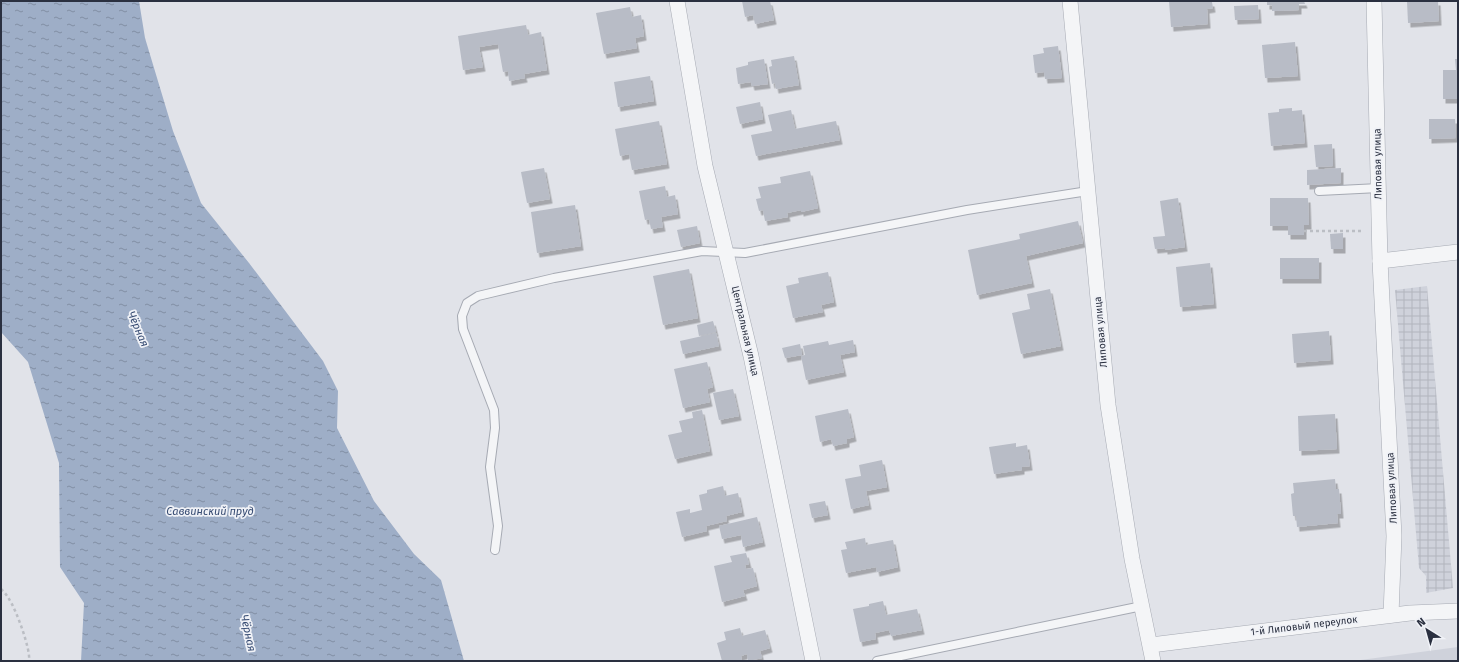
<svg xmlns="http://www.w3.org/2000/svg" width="1459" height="662" font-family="'Fira Sans',sans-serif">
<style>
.built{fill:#cfd2db}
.industrial{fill:url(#industrial-grid)}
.water{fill:url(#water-ripples)}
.building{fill:#b8bcc6;filter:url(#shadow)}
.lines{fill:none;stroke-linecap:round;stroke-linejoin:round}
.lane-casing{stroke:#a6aab3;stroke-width:10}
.street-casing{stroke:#a6aab3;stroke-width:16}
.path{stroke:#bbbec4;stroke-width:2.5;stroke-dasharray:3 3;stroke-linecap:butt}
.lane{stroke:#f4f5f7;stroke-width:8}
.street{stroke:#f4f5f7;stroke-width:15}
.labels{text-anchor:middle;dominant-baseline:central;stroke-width:3.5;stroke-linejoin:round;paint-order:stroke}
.street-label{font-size:10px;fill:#2a3040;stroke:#f0f2f7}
.water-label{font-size:11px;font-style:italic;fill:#364b72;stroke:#f0f2f7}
</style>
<defs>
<pattern id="industrial-grid" width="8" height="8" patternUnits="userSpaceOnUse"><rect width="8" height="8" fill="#cfd2db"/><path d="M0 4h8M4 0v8" fill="none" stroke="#b2b5bd"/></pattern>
<pattern id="water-ripples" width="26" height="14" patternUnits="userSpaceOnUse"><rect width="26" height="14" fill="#9eaec7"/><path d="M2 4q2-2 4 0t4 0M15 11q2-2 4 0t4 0" fill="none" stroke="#818ea3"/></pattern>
<filter id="shadow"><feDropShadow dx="2.5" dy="4.5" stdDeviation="0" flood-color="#0004"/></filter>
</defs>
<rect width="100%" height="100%" fill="#e1e3e9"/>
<path class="built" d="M 1458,647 L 1458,661 L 1353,661 Z"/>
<path class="industrial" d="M 1427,286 L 1453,588 L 1426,593 L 1426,576 L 1419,568 L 1395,290 Z"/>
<path class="water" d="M 1,1 L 139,1 L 145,38 L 173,131 L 201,203 L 249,263 L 323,361 L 338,391 L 337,428 L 374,501 L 414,554 L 441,580 L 464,661 L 81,661 L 84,603 L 60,567 L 59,463 L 28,362 L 1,332 Z"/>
<g class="building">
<path d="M 742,1 L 770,1 L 774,20 L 755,24 L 753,15 L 745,17 Z"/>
<path d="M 1169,1 L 1212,2 L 1213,8 L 1207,9 L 1208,24 L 1171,27 Z"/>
<path d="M 1267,1 L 1304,1 L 1305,4 L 1299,4 L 1299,10 L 1272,11 L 1272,5 L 1267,5 Z"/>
<path d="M 1407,1 L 1438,1 L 1439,21 L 1408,23 Z"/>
<path d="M 1258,5 L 1259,19 L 1235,20 L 1234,6 Z"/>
<path d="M 630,7 L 632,17 L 641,15 L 644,36 L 635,38 L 637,48 L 604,54 L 596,13 Z"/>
<path d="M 526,25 L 528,35 L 541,32 L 547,70 L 524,74 L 525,78 L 509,81 L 508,71 L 503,72 L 498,44 L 479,47 L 483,67 L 463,70 L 458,36 Z"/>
<path d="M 1295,42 L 1298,76 L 1265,78 L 1262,45 Z"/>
<path d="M 1058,46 L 1062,78 L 1045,79 L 1044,72 L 1035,73 L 1033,55 L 1044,53 L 1043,48 Z"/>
<path d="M 794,56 L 799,85 L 776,89 L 775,83 L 772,84 L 769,67 L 772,66 L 771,60 Z"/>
<path d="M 764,59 L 768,84 L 752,86 L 751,82 L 738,84 L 736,68 L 748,65 L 748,62 Z"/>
<path d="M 1455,59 L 1458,59 L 1458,99 L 1443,99 L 1443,70 L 1456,70 Z"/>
<path d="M 650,76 L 654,101 L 618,107 L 614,82 Z"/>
<path d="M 760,102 L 763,119 L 740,124 L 736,107 Z"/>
<path d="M 1292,108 L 1292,111 L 1302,110 L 1305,143 L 1271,146 L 1268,113 L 1279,112 L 1279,109 Z"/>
<path d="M 791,110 L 795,129 L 836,121 L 840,140 L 756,156 L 751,135 L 772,131 L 768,115 Z"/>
<path d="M 1429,119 L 1455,119 L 1456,138 L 1429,139 Z"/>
<path d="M 659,121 L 667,164 L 632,170 L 629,154 L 620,156 L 615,129 Z"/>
<path d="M 1332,144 L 1333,166 L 1316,167 L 1314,145 Z"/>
<path d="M 544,168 L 550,199 L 527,203 L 521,172 Z"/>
<path d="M 1341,168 L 1341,183 L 1307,185 L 1307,170 Z"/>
<path d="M 810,171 L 818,208 L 801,212 L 801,210 L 787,213 L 788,217 L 765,221 L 763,210 L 759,211 L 756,199 L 761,198 L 758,187 L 781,183 L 780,177 Z"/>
<path d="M 665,186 L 667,197 L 675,195 L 678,214 L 661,217 L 663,227 L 651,229 L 649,219 L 645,220 L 639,191 Z"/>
<path d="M 1178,198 L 1185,247 L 1165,250 L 1165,248 L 1155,249 L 1153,237 L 1165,236 L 1160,201 Z"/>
<path d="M 1270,198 L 1308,198 L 1309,225 L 1304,225 L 1304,235 L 1288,235 L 1288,226 L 1270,226 Z"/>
<path d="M 575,205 L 581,246 L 537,253 L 531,212 Z"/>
<path d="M 1078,221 L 1083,243 L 1026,256 L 1032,283 L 977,295 L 968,250 L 1020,239 L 1019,234 Z"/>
<path d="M 697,226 L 700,243 L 681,247 L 677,230 Z"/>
<path d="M 1343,233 L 1343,249 L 1331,249 L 1330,234 Z"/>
<rect x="1280" y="258" width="39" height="21"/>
<path d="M 1210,263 L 1214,304 L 1180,307 L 1176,267 Z"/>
<path d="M 689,269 L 698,318 L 663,325 L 653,276 Z"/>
<path d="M 828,272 L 834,302 L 821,305 L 823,312 L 793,318 L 786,286 L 799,283 L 798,278 Z"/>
<path d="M 1050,289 L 1061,346 L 1021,354 L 1012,313 L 1030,309 L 1027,294 Z"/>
<path d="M 713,321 L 716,332 L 699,336 L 697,325 Z"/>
<path d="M 1329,331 L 1331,360 L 1294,363 L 1292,334 Z"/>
<path d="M 716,333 L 719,346 L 683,354 L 680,341 Z"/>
<path d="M 853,340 L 855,352 L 840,355 L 844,372 L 806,380 L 801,356 L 805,355 L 803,346 L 828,341 L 829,345 Z"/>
<path d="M 800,344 L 802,355 L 785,358 L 782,348 Z"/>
<path d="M 707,362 L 713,387 L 707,389 L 710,402 L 683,408 L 674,369 Z"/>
<path d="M 733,389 L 739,416 L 719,420 L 713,393 Z"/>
<path d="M 848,409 L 854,437 L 847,439 L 847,443 L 833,446 L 831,439 L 820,442 L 815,416 Z"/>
<path d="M 702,410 L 710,451 L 675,459 L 668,435 L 682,432 L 679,421 L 693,418 L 692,412 Z"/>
<path d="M 1335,414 L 1337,449 L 1299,451 L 1298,416 Z"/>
<path d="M 1016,443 L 1016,447 L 1027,445 L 1030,466 L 1022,467 L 1022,470 L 994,474 L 989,447 Z"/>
<path d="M 882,460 L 887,487 L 866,491 L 869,505 L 851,509 L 845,479 L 861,476 L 859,465 Z"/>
<path d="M 1335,479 L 1336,489 L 1339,489 L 1341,514 L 1337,514 L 1338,523 L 1297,527 L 1296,516 L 1293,516 L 1291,494 L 1294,493 L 1293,483 Z"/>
<path d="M 723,486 L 725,496 L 738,493 L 742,512 L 726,516 L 727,521 L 706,526 L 707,531 L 682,537 L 676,512 L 690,509 L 690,513 L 702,510 L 699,495 L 707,493 L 707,490 Z"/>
<path d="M 825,501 L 828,515 L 812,518 L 809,504 Z"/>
<path d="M 757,517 L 763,542 L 743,547 L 741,535 L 722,539 L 719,526 Z"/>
<path d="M 865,538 L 866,545 L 893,540 L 898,567 L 877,572 L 876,567 L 846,573 L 841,550 L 847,549 L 845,542 Z"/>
<path d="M 746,553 L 749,564 L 745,565 L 746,569 L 753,568 L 757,586 L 743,590 L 745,596 L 722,602 L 714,566 L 732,562 L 730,556 Z"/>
<path d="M 883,601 L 886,615 L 917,609 L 922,630 L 891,636 L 889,630 L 875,633 L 876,639 L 860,642 L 853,609 L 869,606 L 869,604 Z"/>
<path d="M 740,628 L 742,636 L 765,630 L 770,648 L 760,651 L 762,658 L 748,661 L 747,654 L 741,656 L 742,661 L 722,661 L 717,643 L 726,640 L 724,632 Z"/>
</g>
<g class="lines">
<defs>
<g id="lane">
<path d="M 1319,191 L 1379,188"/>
<path d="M 495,550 L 498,526 L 490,467 L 495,428 L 494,410 L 463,329 L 462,316 L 467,303 L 478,296 L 554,278 L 702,251 L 745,253 L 967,210 L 1088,191"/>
<path d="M 877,661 L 1142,606"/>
</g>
<g id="street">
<path d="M 677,1 L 705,166 L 751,356 L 813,661"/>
<path d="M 1070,1 L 1108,405 L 1132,559 L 1153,661"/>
<path d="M 1374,1 L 1380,261 L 1394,536 L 1391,615"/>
<path d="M 1380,261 L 1458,252"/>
<path d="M 1151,645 L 1410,613 L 1458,611"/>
</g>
</defs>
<use href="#lane" class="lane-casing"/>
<use href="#street" class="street-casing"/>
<g class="path">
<path d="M 1304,231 L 1363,231"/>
<path d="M 1,589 C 4,592 7,595 9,599 C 16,609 31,650 29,661"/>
</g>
<use href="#lane" class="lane"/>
<use href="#street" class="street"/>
</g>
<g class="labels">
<g class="street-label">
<text transform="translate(1378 164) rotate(-91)">Липовая улица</text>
<text transform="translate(745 331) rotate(77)">Центральная улица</text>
<text transform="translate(1101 332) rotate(-95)">Липовая улица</text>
<text transform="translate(1392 488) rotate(-93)">Липовая улица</text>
<text transform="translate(1304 626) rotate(-7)">1-й Липовый переулок</text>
</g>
<g class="water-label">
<text transform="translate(138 329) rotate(67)">Чёрная</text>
<text x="210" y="511">Саввинский пруд</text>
<text transform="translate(248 633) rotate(78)">Чёрная</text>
</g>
</g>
<rect width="1459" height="662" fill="none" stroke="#2a3040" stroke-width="4"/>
<g transform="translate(1427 630) rotate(323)" stroke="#f0f2f7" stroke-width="3" paint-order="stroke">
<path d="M0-3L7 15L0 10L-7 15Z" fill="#2a3040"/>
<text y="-6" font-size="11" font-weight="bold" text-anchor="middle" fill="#2a3040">N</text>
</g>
</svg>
